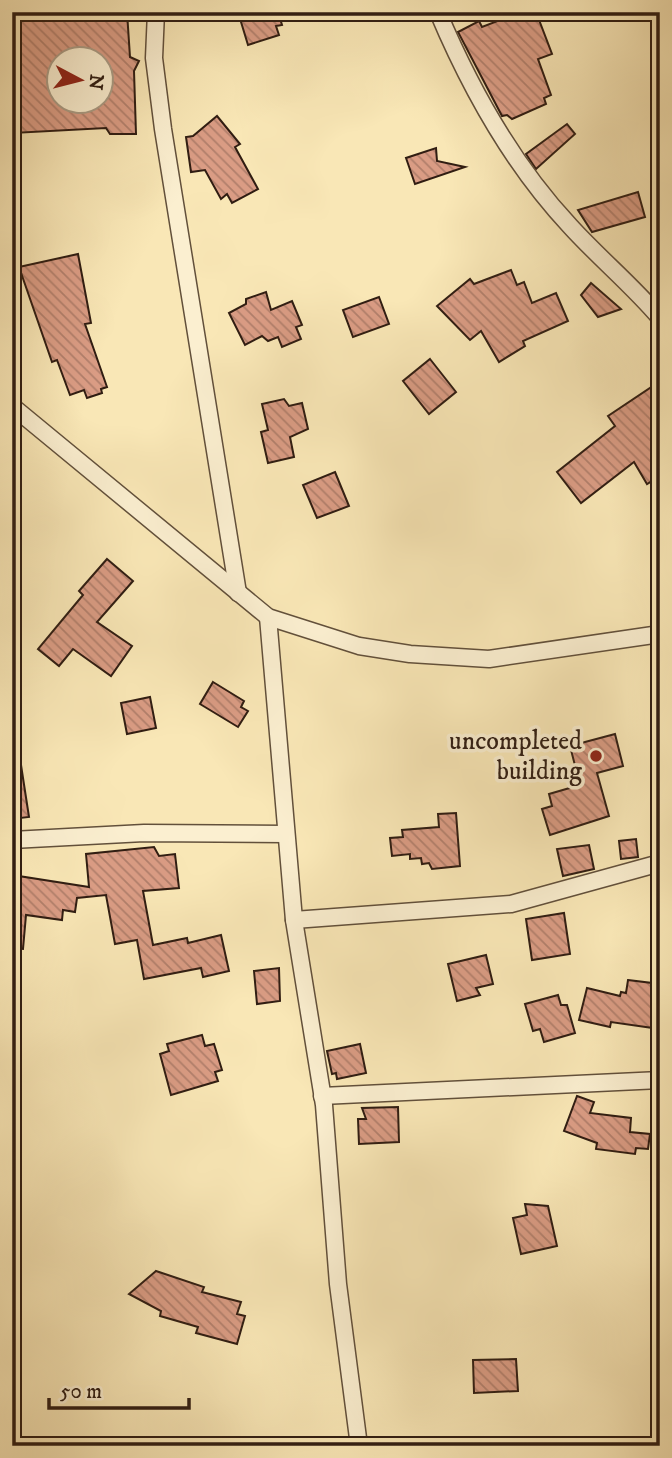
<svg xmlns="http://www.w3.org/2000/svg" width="672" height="1458" font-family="'IM FELL DW Pica',serif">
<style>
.building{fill:url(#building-back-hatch);stroke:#301d12;stroke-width:2;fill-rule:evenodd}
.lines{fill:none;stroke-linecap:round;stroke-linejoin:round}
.minor-casing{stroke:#62503b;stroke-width:19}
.minor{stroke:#fbefd0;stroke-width:16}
.poi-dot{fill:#8f2418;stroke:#fbefd0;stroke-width:2.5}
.labels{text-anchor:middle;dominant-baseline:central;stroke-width:7;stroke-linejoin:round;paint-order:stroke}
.poi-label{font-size:26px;fill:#301d12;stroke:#fbefd0;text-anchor:end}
</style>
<defs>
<pattern id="building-back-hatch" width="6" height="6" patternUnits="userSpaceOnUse" patternTransform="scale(1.75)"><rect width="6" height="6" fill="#da9c84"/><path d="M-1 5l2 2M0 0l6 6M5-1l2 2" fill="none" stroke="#b17f6b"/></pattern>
</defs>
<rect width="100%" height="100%" fill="#f9e7b6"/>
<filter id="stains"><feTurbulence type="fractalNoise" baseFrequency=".00286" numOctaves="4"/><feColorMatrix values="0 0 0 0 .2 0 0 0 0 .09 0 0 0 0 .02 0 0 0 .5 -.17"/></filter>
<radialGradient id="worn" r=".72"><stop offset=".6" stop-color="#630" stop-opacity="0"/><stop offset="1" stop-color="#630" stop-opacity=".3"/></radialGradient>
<g class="building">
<path d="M 12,12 L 127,12 L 130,57 L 139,61 L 134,71 L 136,134 L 110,134 L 106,128 L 13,133 ZM 60,60 L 102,60 L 102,102 L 60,102 Z"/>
<path d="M 238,12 L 278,12 L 282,25 L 276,26 L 279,35 L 248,45 Z"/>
<path d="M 521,12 L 536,12 L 552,54 L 538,59 L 551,95 L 544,98 L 546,104 L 512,119 L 507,115 L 502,116 L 458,32 L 479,21 L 482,27 Z"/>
<path d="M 217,116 L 240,144 L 235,147 L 258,189 L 232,203 L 227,194 L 221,199 L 205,170 L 191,172 L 186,137 L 193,136 Z"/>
<path d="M 567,124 L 575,134 L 536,169 L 526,154 Z"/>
<path d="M 436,148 L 437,161 L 465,167 L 415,184 L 406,158 Z"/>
<path d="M 638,192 L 645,217 L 592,232 L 578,210 Z"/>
<path d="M 78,254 L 91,323 L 85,324 L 107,387 L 101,389 L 102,393 L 87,398 L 84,390 L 70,395 L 57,360 L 52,362 L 19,267 Z"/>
<path d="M 511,270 L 517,285 L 524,282 L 532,303 L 556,293 L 568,321 L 523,341 L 525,346 L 499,362 L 481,331 L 470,340 L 437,306 L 470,279 L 474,284 Z"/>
<path d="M 591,283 L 621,309 L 598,317 L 581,295 Z"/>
<path d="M 266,292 L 271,310 L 292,301 L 302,325 L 296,327 L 301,339 L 282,347 L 278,337 L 268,341 L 262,336 L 245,345 L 229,313 L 246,304 L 246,299 Z"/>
<path d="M 379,297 L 389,324 L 353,337 L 343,310 Z"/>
<path d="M 430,359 L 456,392 L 429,414 L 403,381 Z"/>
<path d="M 653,386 L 660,397 L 660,476 L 647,484 L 634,462 L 581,503 L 557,472 L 615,426 L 608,416 Z"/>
<path d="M 284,399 L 289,406 L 302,403 L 308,429 L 290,437 L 294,457 L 268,463 L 261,432 L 268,430 L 262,404 Z"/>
<path d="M 335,472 L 349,506 L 317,518 L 303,485 Z"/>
<path d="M 107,559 L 133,581 L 97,622 L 132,646 L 111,676 L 73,649 L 59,666 L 38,649 L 83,595 L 79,591 Z"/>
<path d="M 213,682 L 244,701 L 241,707 L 248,711 L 238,727 L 200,704 Z"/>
<path d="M 150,697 L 156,728 L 127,734 L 121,703 Z"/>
<path d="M 615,734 L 623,766 L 597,773 L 609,816 L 550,835 L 542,809 L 552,806 L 549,794 L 580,785 L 570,746 Z"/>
<path d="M 21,765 L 29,817 L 12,819 L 12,766 Z"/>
<path d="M 456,813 L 460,866 L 432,869 L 429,863 L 422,864 L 421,858 L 410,859 L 410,854 L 392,856 L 390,838 L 403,837 L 402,830 L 439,827 L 438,814 Z"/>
<path d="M 636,839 L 638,857 L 621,859 L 619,841 Z"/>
<path d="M 589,845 L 594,869 L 563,876 L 557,849 Z"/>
<path d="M 154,847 L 159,856 L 175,854 L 179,888 L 143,891 L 153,945 L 187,938 L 188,943 L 221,935 L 229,971 L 203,977 L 201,968 L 144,979 L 137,940 L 115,944 L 106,895 L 77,898 L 75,912 L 63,910 L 62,920 L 26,915 L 23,949 L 12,948 L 12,875 L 89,887 L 86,854 Z"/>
<path d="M 564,913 L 570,954 L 532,960 L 526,919 Z"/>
<path d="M 486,955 L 493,984 L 476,988 L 480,995 L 457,1001 L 448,964 Z"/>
<path d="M 279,968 L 280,1001 L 257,1004 L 254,971 Z"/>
<path d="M 628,980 L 660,984 L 660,1029 L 611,1022 L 610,1027 L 579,1020 L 587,988 L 620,996 L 621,992 L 626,993 Z"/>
<path d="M 558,995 L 561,1005 L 567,1005 L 575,1033 L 544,1042 L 540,1029 L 533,1031 L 525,1004 Z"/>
<path d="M 202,1035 L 205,1046 L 214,1044 L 222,1070 L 215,1072 L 218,1081 L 171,1095 L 160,1054 L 169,1051 L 167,1044 Z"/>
<path d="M 360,1044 L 366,1073 L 337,1079 L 336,1073 L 332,1074 L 327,1051 Z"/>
<path d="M 577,1096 L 594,1102 L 590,1113 L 631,1118 L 630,1132 L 650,1134 L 648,1149 L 636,1148 L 635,1154 L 596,1149 L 597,1143 L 564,1131 Z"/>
<path d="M 398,1107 L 399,1142 L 359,1144 L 358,1119 L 366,1119 L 362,1108 Z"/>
<path d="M 525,1204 L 548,1206 L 557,1246 L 521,1254 L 513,1218 L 527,1215 Z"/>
<path d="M 156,1271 L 204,1287 L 202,1292 L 241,1302 L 237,1314 L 245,1316 L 237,1344 L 196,1333 L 198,1327 L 160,1316 L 161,1311 L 129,1294 Z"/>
<path d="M 516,1359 L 518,1391 L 474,1393 L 473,1360 Z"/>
</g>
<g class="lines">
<defs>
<g id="minor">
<path d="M 156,12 L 154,58 L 163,129 L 238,593"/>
<path d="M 438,12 C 470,88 513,165 570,226 C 599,258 632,285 660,318"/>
<path d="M 12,406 L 268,617 L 359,646 L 410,654 L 489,659 L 660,634"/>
<path d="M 268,617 L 294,920 L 324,1105 L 338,1284 L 359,1446"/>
<path d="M 12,840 L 144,833 L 285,834"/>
<path d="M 294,920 L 511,904 L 660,863"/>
<path d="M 322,1096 L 660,1080"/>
</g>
</defs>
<use href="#minor" class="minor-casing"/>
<use href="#minor" class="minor"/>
</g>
<circle class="poi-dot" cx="596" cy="756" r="7"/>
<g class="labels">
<g class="poi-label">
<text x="582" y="741">uncompleted<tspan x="582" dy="30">building</tspan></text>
</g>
</g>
<rect width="672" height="1458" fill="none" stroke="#f9e7b6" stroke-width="42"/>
<rect x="14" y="14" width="644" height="1430" fill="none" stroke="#301d12" stroke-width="3.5"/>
<rect x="21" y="21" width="630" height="1416" fill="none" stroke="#301d12" stroke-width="2"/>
<g transform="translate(80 80) rotate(97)"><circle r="33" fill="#fbefd0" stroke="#aa9b84" stroke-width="2"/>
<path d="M0-5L12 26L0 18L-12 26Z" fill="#8f2418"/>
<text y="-10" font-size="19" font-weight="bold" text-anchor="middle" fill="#301d12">N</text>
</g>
<path d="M49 1398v10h140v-10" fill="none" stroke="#301d12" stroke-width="3.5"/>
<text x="60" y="1398" font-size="21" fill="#301d12" stroke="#fbefd0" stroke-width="5" paint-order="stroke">50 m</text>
<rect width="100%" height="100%" filter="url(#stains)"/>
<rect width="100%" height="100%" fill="url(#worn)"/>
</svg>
